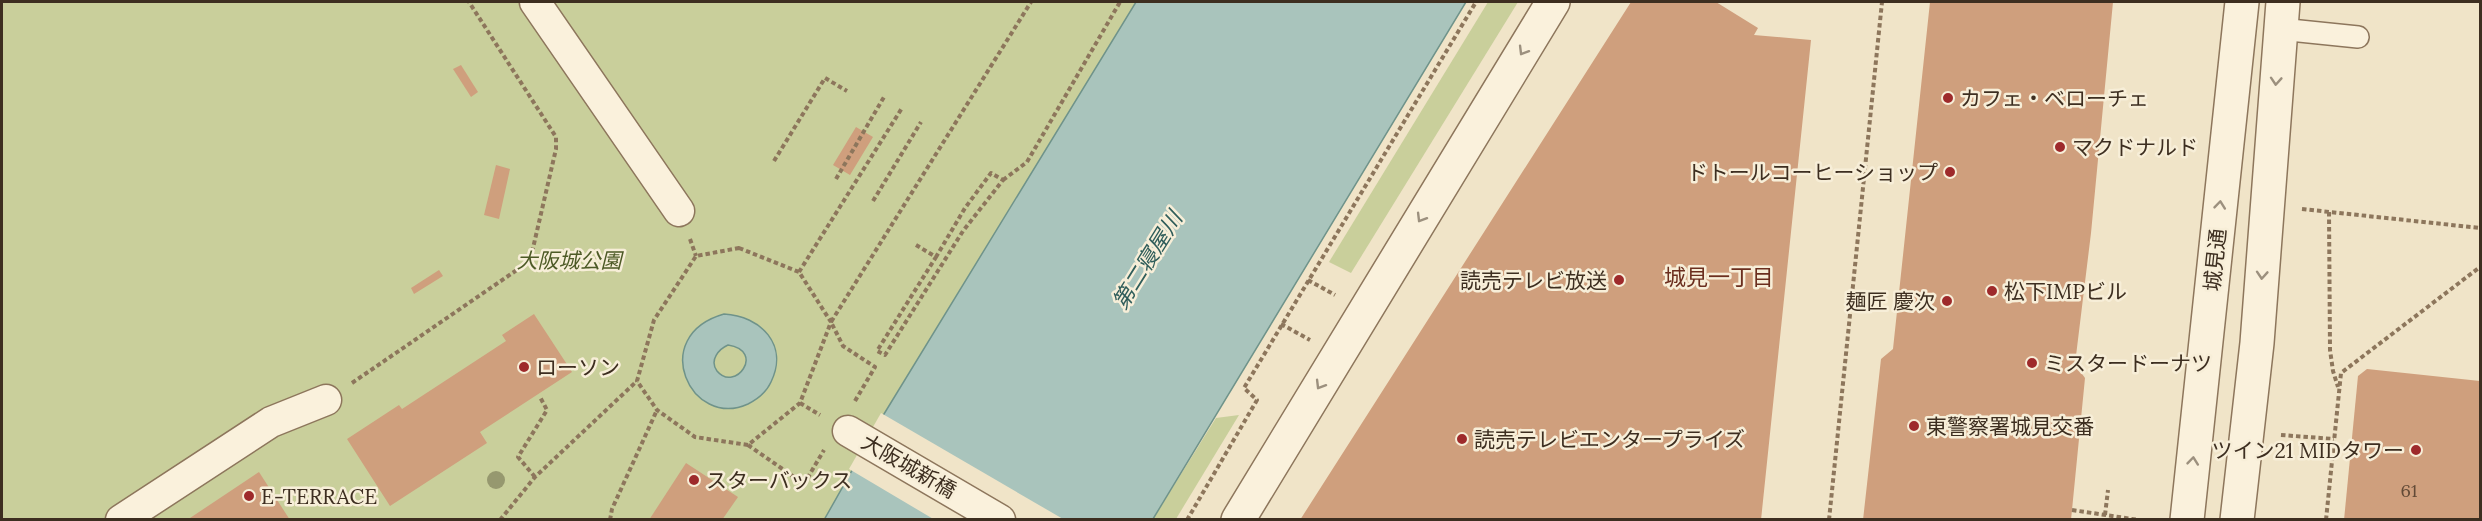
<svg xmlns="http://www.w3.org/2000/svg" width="2482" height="521" font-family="Lora,'Noto Sans JP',serif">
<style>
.green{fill:#c9cf9b}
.water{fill:#a9c4bc;stroke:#6f938a;stroke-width:1.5;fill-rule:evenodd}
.pier{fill:#f0e4c8}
.building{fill:#cf9f7d}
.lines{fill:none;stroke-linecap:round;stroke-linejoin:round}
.service-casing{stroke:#8d765c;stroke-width:24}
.pedestrian-casing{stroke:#8d765c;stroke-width:33}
.tertiary-casing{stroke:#8d765c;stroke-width:36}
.path{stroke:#8d765c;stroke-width:4;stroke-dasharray:4.5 3;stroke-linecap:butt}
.service{stroke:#faf1dc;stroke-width:21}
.pedestrian{stroke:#faf1dc;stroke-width:30}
.tertiary{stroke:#faf1dc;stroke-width:33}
.tree{fill:#96986f}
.oneway{stroke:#9c907e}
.poi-dot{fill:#9e2a2b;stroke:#f7eed8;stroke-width:2}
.labels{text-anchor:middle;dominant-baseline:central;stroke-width:5;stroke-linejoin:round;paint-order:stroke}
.number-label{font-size:18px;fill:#624a37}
.poi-label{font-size:21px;fill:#3d2e20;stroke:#f7eed8;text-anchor:start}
.park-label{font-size:21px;font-style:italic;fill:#4d5a26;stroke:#f7eed8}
.street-label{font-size:21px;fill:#3d2e20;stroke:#f7eed8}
.water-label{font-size:22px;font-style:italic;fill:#2f5d5a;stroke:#f7eed8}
.neighbourhood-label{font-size:22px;fill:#6b2e1e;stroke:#f7eed8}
</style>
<rect width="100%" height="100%" fill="#f0e4c8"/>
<g class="green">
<path d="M 2,2 L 1136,2 L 884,414 L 824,520 L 2,519 Z"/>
<path d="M 1488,2 L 1518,2 L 1351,273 L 1329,262 Z"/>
<path d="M 1239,415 L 1176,519 L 1153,519 L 1216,418 Z"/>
</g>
<g class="water">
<path d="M 1136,2 L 1466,2 L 1153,519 L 824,520 L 884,414 Z"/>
<path d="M 724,314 C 761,316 789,345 771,382 C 766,393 758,399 748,404 C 691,430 647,336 724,314 ZM 728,345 C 766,351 735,393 717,371 C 709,360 719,349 728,345 Z"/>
</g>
<path class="pier" d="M 881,413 L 1063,519 L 935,520 L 849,469 Z"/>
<g class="building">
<path d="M 1631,2 L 1716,2 L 1758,28 L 1754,35 L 1811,40 L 1761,520 L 1300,520 Z"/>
<path d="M 1930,2 L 2113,2 L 2091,233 L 2075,364 L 2085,378 L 2071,520 L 1863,520 L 1881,359 L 1893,349 Z"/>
<path d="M 461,65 L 478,92 L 471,97 L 453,69 Z"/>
<path d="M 856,127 L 873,137 L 850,175 L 833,165 Z"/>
<path d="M 496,165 L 510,169 L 499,219 L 484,215 Z"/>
<path d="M 439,270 L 443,276 L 414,294 L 411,288 Z"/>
<path d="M 534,314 L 572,372 L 480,432 L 487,443 L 390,506 L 347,439 L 399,405 L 402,409 L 506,341 L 502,335 Z"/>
<path d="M 2367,369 L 2480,381 L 2480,520 L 2344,520 L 2358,376 Z"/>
<path d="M 686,463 L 738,497 L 722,520 L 649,520 Z"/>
<path d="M 259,472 L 290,520 L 187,520 Z"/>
</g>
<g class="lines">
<defs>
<path id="service" d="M 2280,29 L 2358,37"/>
<g id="pedestrian">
<path d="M 535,2 L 679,211"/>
<path d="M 848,431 L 1000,520"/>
<path d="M 121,520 L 271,422 L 326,400"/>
</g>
<g id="tertiary">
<path d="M 1238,520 L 1553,2"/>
<path d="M 2187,520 L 2242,2"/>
<path d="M 2237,520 L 2257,343 L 2283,2"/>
</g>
</defs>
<use href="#service" class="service-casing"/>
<use href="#pedestrian" class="pedestrian-casing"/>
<use href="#tertiary" class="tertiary-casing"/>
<g class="path">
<path d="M 774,161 L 825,78 L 847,91"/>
<path d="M 836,179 L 884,97"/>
<path d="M 1003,180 L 1027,162 L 1120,2"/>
<path d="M 873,201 L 921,122"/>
<path d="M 2302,209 L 2480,228"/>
<path d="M 2329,212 L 2330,350 L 2333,371 L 2338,387"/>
<path d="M 690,239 L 696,256"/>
<path d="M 916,245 L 936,257 L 877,351 L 885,355 L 963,231 L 1003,180 L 991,173 L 965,208 L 936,257"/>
<path d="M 739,248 L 799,272 L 831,322 L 800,403 L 748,445 L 695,437 L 657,410 L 637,381 L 654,320 L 696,256 Z"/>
<path d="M 799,272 L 902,108"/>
<path d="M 1308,280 L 1335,295"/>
<path d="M 1281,324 L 1310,340"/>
<path d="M 352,383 L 530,261 L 556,149 L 556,137 L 469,2"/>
<path d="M 855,401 L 875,367 L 843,346 L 831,322 L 1031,2"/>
<path d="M 800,403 L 820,415"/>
<path d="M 2281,435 L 2334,439"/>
<path d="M 748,445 L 804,484 L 824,450"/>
<path d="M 535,477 L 518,457 L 547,410 L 540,397"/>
<path d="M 2072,510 L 2139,520"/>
<path d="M 2105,515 L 2108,490"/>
<path d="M 500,520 L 535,477 L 637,381"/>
<path d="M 610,520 L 612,509 L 657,410"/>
<path d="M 1187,520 L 1257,400 L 1244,388 L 1476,2"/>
<path d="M 1829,520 L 1882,2"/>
<path d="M 2326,520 L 2341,373 L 2480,267"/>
</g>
<use href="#service" class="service"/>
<use href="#pedestrian" class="pedestrian"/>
<use href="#tertiary" class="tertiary"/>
</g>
<circle class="tree" cx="496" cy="480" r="9"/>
<defs><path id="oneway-chevron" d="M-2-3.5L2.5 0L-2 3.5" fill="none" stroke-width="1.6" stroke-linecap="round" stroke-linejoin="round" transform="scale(1.5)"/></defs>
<g class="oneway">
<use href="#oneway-chevron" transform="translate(1523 51) rotate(121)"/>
<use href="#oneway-chevron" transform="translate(2276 81) rotate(94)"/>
<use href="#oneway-chevron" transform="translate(2220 205) rotate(-84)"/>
<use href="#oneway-chevron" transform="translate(1421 218) rotate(121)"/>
<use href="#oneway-chevron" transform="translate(2262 275) rotate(94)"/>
<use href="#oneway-chevron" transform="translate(1320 385) rotate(121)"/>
<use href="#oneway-chevron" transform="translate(2193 461) rotate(-84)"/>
</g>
<g class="poi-dot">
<circle cx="1948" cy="98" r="6"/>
<circle cx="2060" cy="147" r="6"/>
<circle cx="1950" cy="172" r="6"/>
<circle cx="1619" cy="280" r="6"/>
<circle cx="1992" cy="291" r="6"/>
<circle cx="1947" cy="301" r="6"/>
<circle cx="2032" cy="363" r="6"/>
<circle cx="524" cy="367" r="6"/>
<circle cx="1914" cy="426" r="6"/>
<circle cx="1462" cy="439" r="6"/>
<circle cx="2416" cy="450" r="6"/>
<circle cx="694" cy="480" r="6"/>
<circle cx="249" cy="496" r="6"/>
</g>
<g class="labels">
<g class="number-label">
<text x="2409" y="490">61</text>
</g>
<g class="poi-label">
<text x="1960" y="98">カフェ・ベローチェ</text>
<text x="2072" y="147">マクドナルド</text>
<text x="1938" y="172" text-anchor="end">ドトールコーヒーショップ</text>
<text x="1607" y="280" text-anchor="end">読売テレビ放送</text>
<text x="2004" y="291">松下IMPビル</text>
<text x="1935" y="301" text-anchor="end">麺匠 慶次</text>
<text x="2044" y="363">ミスタードーナツ</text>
<text x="536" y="367">ローソン</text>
<text x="1926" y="426">東警察署城見交番</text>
<text x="1474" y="439">読売テレビエンタープライズ</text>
<text x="2404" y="450" text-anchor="end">ツイン21 MIDタワー</text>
<text x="706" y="480">スターバックス</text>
<text x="261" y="496">E-TERRACE</text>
</g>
<g class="park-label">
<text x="569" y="260">大阪城公園</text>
</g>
<g class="street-label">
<text transform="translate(2215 260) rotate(-84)">城見通</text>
<text transform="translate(909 466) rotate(30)">大阪城新橋</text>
</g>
<g class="water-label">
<text transform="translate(1147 260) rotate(-58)">第二寝屋川</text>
</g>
<g class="neighbourhood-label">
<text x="1719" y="277">城見一丁目</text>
</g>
</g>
<rect width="2482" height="521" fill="none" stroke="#3d2e20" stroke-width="6"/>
</svg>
